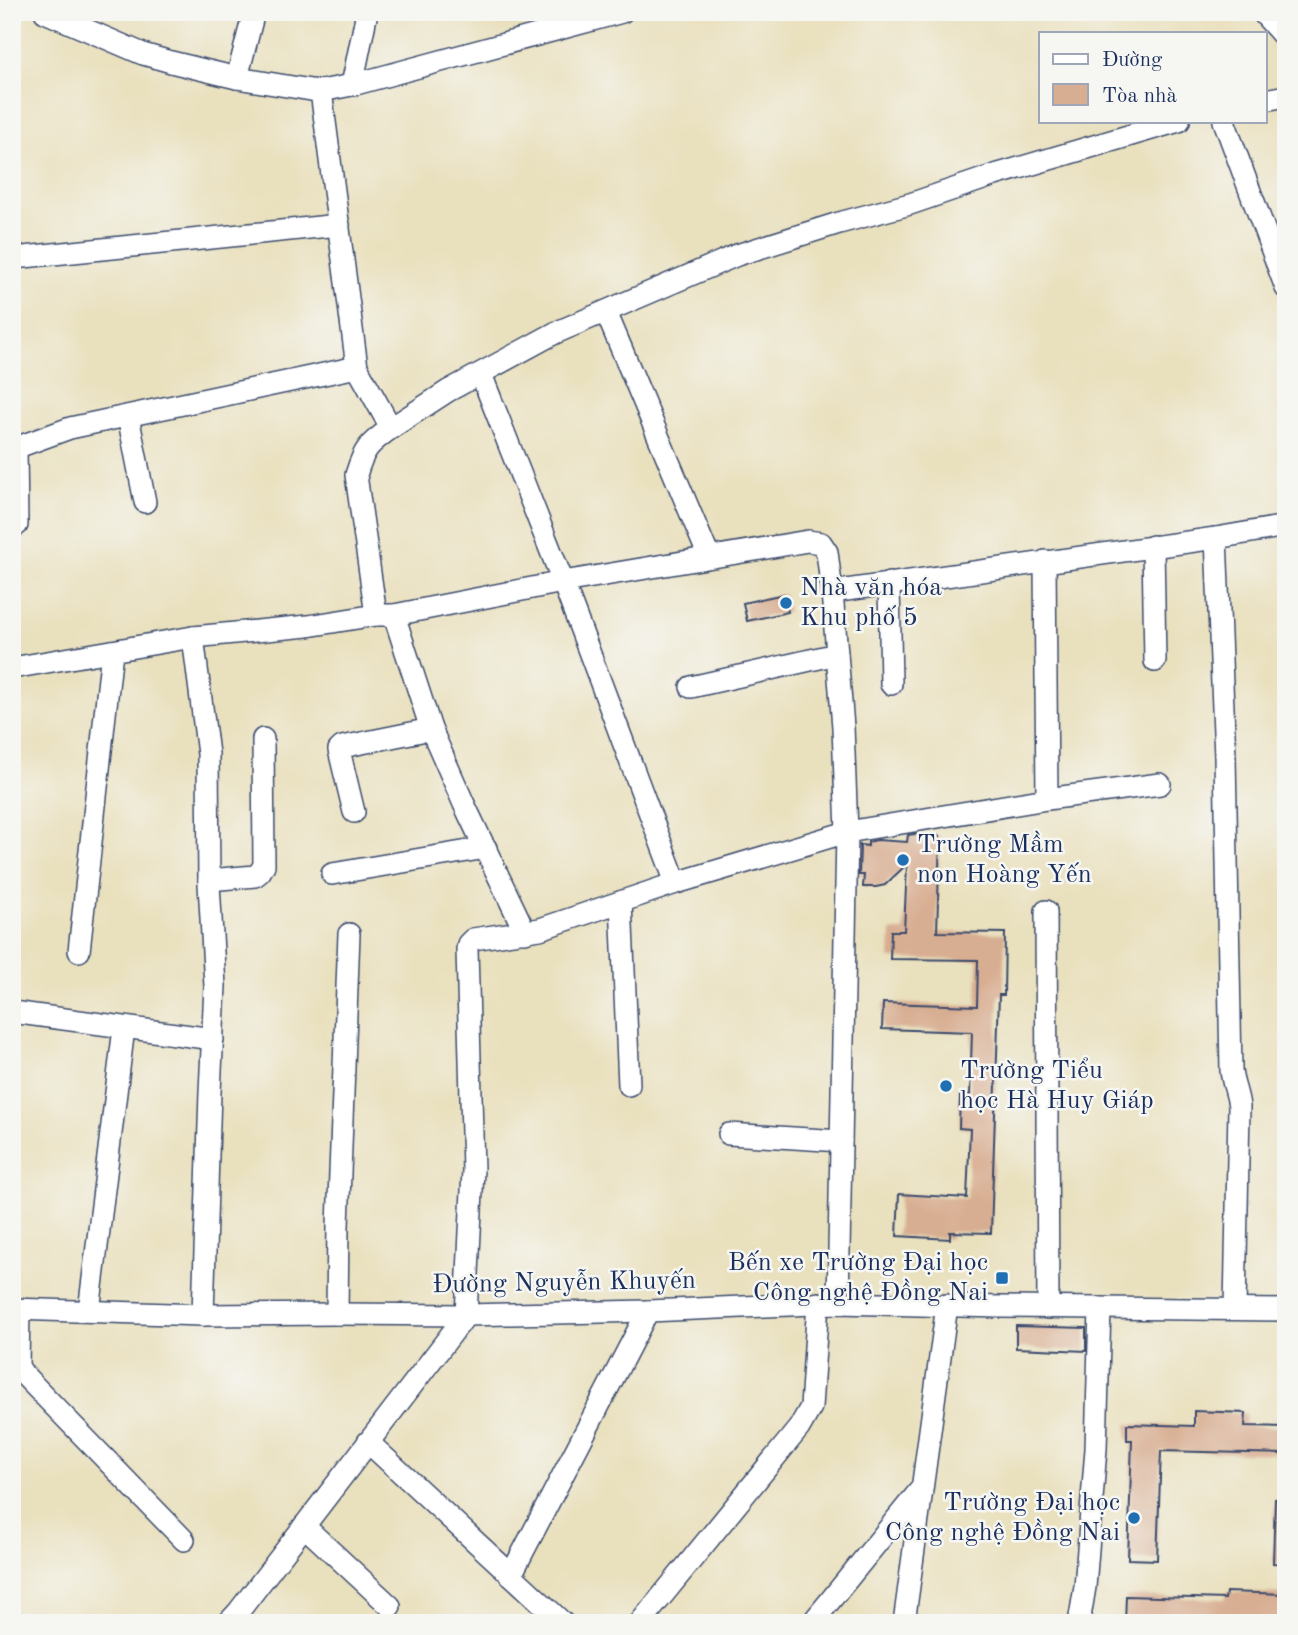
<svg xmlns="http://www.w3.org/2000/svg" width="1298" height="1635" font-family="'Old Standard TT',serif">
<style>
.building{fill:#d8ae92}
.lines{fill:none;stroke-linecap:round;stroke-linejoin:round}
.minor-casing{stroke:#3a4a6c;stroke-width:24}
.minor{stroke:#fff;stroke-width:21}
.poi-dot{fill:#1f6fb2;stroke:#f6f6f2;stroke-width:2.5}
.labels{text-anchor:middle;dominant-baseline:central;stroke-width:5;stroke-linejoin:round;paint-order:stroke}
.poi-label{font-size:26px;fill:#1b2f5e;stroke:#f6f6f2;text-anchor:start}
.street-label{font-size:26px;fill:#1b2f5e;stroke:#f6f6f2}
</style>
<rect width="100%" height="100%" fill="#f6f6f2"/>
<filter id="ink" filterUnits="userSpaceOnUse"><feTurbulence type="fractalNoise" baseFrequency=".0143" numOctaves="2"/><feDisplacementMap in="SourceGraphic" scale="14" xChannelSelector="R" yChannelSelector="G"/><feConvolveMatrix kernelMatrix="1 2 1 2 8 2 1 2 1" color-interpolation-filters="sRGB"/></filter>
<filter id="wash" filterUnits="userSpaceOnUse"><feTurbulence type="fractalNoise" baseFrequency=".00686" numOctaves="4" result="noise"/><feDisplacementMap in="SourceGraphic" scale="28" xChannelSelector="R" yChannelSelector="G"/><feGaussianBlur stdDeviation="1.57" result="paint"/><feColorMatrix in="noise" values="0 0 0 0 0 0 0 0 0 0 0 0 0 0 0 0 0 1.4 0 .05"/><feComposite in="paint" operator="in"/></filter>
<g filter="url(#wash)">
<rect width="100%" height="100%" fill="#e9e0bd"/>
<g id="blocks">
<g class="building">
<path d="M 784,594 L 788,612 L 747,621 L 743,603 Z"/>
<path d="M 914,834 L 940,836 L 937,932 L 1005,933 L 1004,995 L 999,995 L 991,1233 L 950,1232 L 950,1239 L 897,1236 L 899,1194 L 967,1198 L 970,1129 L 959,1128 L 960,1094 L 970,1095 L 972,1032 L 882,1029 L 883,1003 L 977,1006 L 978,960 L 890,959 L 891,931 L 904,931 L 907,864 L 885,885 L 876,887 L 863,887 L 864,875 L 859,875 L 860,845 L 868,846 L 868,842 L 877,840 L 907,842 L 908,835 Z"/>
<path d="M 1016,1326 L 1086,1328 L 1086,1351 L 1016,1348 Z"/>
<path d="M 1194,1411 L 1246,1413 L 1245,1426 L 1286,1427 L 1286,1454 L 1161,1451 L 1157,1560 L 1128,1559 L 1132,1440 L 1127,1440 L 1127,1424 L 1194,1426 Z"/>
<path d="M 1275,1499 L 1286,1500 L 1286,1564 L 1273,1563 Z"/>
<path d="M 1226,1592 L 1286,1594 L 1286,1619 L 1246,1618 L 1246,1622 L 1207,1620 L 1207,1623 L 1125,1623 L 1126,1596 L 1225,1599 Z"/>
</g>
</g>
</g>
<g filter="url(#ink)">
<use href="#blocks" fill-opacity="0" stroke="#3a4a6c" stroke-width="2"/>
<g class="lines">
<defs>
<g id="minor">
<path d="M 45,12 L 143,54 L 171,62 L 237,78 L 311,90 L 321,91 L 352,85 L 622,12"/>
<path d="M 1262,12 L 1286,39"/>
<path d="M 237,78 L 254,12"/>
<path d="M 352,85 L 367,12"/>
<path d="M 321,91 L 357,367"/>
<path d="M 1265,100 L 1286,96"/>
<path d="M 1224,121 L 1286,288"/>
<path d="M 14,258 L 339,225"/>
<path d="M 606,312 L 709,557"/>
<path d="M 481,374 L 563,582 L 676,883"/>
<path d="M 128,416 L 145,502"/>
<path d="M 12,526 L 17,525 L 16,449 L 18,447 L 70,428 L 357,367 L 391,428 L 448,391 L 555,333 L 737,255 L 839,223 L 910,204 L 995,175 L 1179,121"/>
<path d="M 1216,538 L 1225,757 L 1231,1070 C 1232,1083 1238,1094 1239,1107 L 1235,1309"/>
<path d="M 1153,546 L 1155,661"/>
<path d="M 1045,561 L 1047,799"/>
<path d="M 889,583 L 891,684"/>
<path d="M 832,592 L 1216,538 L 1286,526"/>
<path d="M 376,615 L 356,475 C 364,448 369,444 391,428"/>
<path d="M 394,615 L 431,729 L 464,804 L 525,932"/>
<path d="M 193,637 L 208,754 L 209,884 L 215,986 L 210,1092 L 203,1315"/>
<path d="M 12,668 L 193,637 L 308,626 L 376,615 L 394,615 L 563,582 L 808,541 L 821,543 L 827,552 L 832,592 L 843,727 L 847,832 L 838,1303"/>
<path d="M 691,687 L 837,654"/>
<path d="M 354,812 L 339,750 L 342,747 L 431,729"/>
<path d="M 332,874 L 486,848"/>
<path d="M 209,880 L 255,876 L 260,872 L 264,865 L 263,739"/>
<path d="M 621,902 L 629,1085"/>
<path d="M 1046,911 L 1048,1308"/>
<path d="M 79,951 L 112,651"/>
<path d="M 12,1012 L 213,1039"/>
<path d="M 729,1134 L 841,1141"/>
<path d="M 12,1309 L 203,1315 L 337,1314 L 466,1315 L 648,1311 L 838,1303 L 1000,1307 L 1286,1310"/>
<path d="M 19,1310 L 18,1366 L 23,1374 L 184,1540"/>
<path d="M 89,1311 L 124,1028"/>
<path d="M 337,1314 L 338,1226 L 349,934"/>
<path d="M 368,1442 L 563,1623"/>
<path d="M 304,1526 L 390,1606"/>
<path d="M 511,1575 L 648,1311"/>
<path d="M 228,1623 L 239,1611 L 466,1315 L 473,1170 L 467,949 L 468,944 L 473,939 L 540,929 L 676,883 L 847,832 L 1047,799 L 1160,784"/>
<path d="M 640,1623 L 799,1428 L 811,1407 L 818,1303"/>
<path d="M 812,1623 L 920,1490"/>
<path d="M 904,1623 L 947,1305"/>
<path d="M 1079,1623 L 1085,1587 L 1096,1449 L 1100,1308"/>
</g>
</defs>
<use href="#minor" class="minor-casing"/>
<use href="#minor" class="minor"/>
</g>
</g>
<g class="poi-dot">
<circle cx="786" cy="603" r="7"/>
<circle cx="903" cy="860" r="7"/>
<circle cx="946" cy="1086" r="7"/>
<rect x="995" y="1271" width="14" height="14" rx="3.5"/>
<circle cx="1134" cy="1518" r="7"/>
</g>
<g class="labels">
<g class="poi-label">
<text x="800" y="588">Nhà văn hóa<tspan x="800" dy="30">Khu phố 5</tspan></text>
<text x="917" y="845">Trường Mầm<tspan x="917" dy="30">non Hoàng Yến</tspan></text>
<text x="960" y="1071">Trường Tiểu<tspan x="960" dy="30">học Hà Huy Giáp</tspan></text>
<text x="988" y="1263" text-anchor="end">Bến xe Trường Đại học<tspan x="988" dy="30">Công nghệ Đồng Nai</tspan></text>
<text x="1120" y="1503" text-anchor="end">Trường Đại học<tspan x="1120" dy="30">Công nghệ Đồng Nai</tspan></text>
</g>
<g class="street-label">
<text transform="translate(564 1283) rotate(-1)">Đường Nguyễn Khuyến</text>
</g>
</g>
<rect width="1298" height="1635" fill="none" stroke="#f6f6f2" stroke-width="42"/>
<rect x="1039" y="32" width="228" height="91" fill="#f6f6f2" stroke="#9ea6b7" stroke-width="2"/>
<rect x="1053" y="54" width="35" height="10" fill="#ffffff" stroke="#9ea6b7" stroke-width="2"/>
<text x="1102" y="66" font-size="21" fill="#1b2f5e">Đường</text>
<rect x="1053" y="84" width="35" height="21" fill="#d8ae92" stroke="#9ea6b7" stroke-width="2"/>
<text x="1102" y="102" font-size="21" fill="#1b2f5e">Tòa nhà</text>
</svg>
